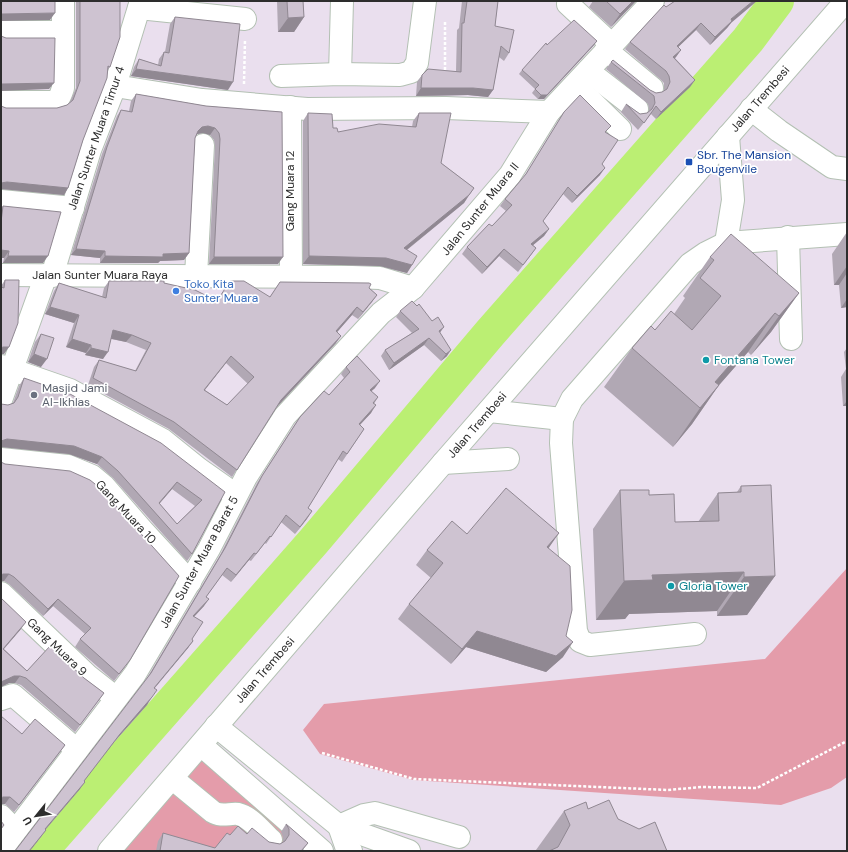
<svg xmlns="http://www.w3.org/2000/svg" width="848" height="852" font-family="'DM Sans',sans-serif">
<style>
.green{fill:#e49caa}
.lines{fill:none;stroke-linecap:round;stroke-linejoin:round}
.river{stroke:#bbef73;stroke-width:34}
.minor-casing{stroke:#b3c0b3;stroke-width:24}
.path{stroke:#fff;stroke-width:2.5;stroke-dasharray:3 2;stroke-linecap:butt}
.minor{stroke:#fff;stroke-width:22}
.wall{fill:#b1a8b4;fill-rule:evenodd}
.shaded-wall{fill:#908892}
.building{fill:#cec3d1;stroke:#908892;fill-rule:evenodd}
.transit-dot{fill:#1a4fb4;stroke:#fff;stroke-width:1.5}
.shop-dot{fill:#3f7fe0;stroke:#fff;stroke-width:1.5}
.culture-dot{fill:#0f9aa8;stroke:#fff;stroke-width:1.5}
.worship-dot{fill:#6b7280;stroke:#fff;stroke-width:1.5}
.labels{text-anchor:middle;dominant-baseline:central;stroke-width:3.5;stroke-linejoin:round;paint-order:stroke}
.street-label{font-size:12px;fill:#2d2d2d;stroke:#fff}
.transit-label{font-size:12px;fill:#164399;stroke:#fff;text-anchor:start}
.shop-label{font-size:12px;fill:#366cbe;stroke:#fff;text-anchor:start}
.culture-label{font-size:12px;fill:#0d838f;stroke:#fff;text-anchor:start}
.worship-label{font-size:12px;fill:#5b616d;stroke:#fff;text-anchor:start}
</style>
<rect width="100%" height="100%" fill="#eadfee"/>
<g class="green">
<path d="M 847,568 L 847,777 L 831,788 L 781,805 L 413,780 L 320,754 L 303,730 L 324,704 L 765,659 Z"/>
<path d="M 196,751 L 305,851 L 109,851 Z"/>
</g>
<g class="lines">
<path class="river" d="M 41,851 L 314,541 L 490,333 L 748,40 L 777,1"/>
<defs>
<g id="minor">
<path d="M 568,4 L 611,44"/>
<path d="M 139,8 L 245,19"/>
<path d="M 1,32 L 62,32"/>
<path d="M 606,50 L 652,88"/>
<path d="M 588,71 L 637,109"/>
<path d="M 340,74 L 342,1"/>
<path d="M 281,76 L 340,74 L 400,75 L 411,72 L 417,63 L 425,1"/>
<path d="M 575,85 L 620,129"/>
<path d="M 115,86 L 202,100 L 307,109 L 446,108 L 549,112"/>
<path d="M 1,102 L 50,102 C 59,101 60,97 63,88 L 63,1"/>
<path d="M 290,107 L 291,275"/>
<path d="M 751,109 L 779,131 L 832,167 L 847,169"/>
<path d="M 1,201 L 73,208"/>
<path d="M 788,237 L 791,339"/>
<path d="M 726,243 L 733,200 L 728,136"/>
<path d="M 1,275 L 352,277 L 380,278 L 413,288"/>
<path d="M 52,276 L 90,150 L 115,86 L 141,1"/>
<path d="M 196,276 L 203,145"/>
<path d="M 1,366 L 70,390 L 163,440 L 199,469 L 236,495"/>
<path d="M 1,400 L 46,275"/>
<path d="M 489,411 L 562,419"/>
<path d="M 1,459 L 68,466 L 92,476 L 104,486 L 143,531 L 190,582"/>
<path d="M 443,463 L 508,459"/>
<path d="M 1,593 L 88,676 L 116,698"/>
<path d="M 695,634 L 590,645 L 580,641 L 576,631 L 561,443 L 562,419 L 572,399 L 690,264 L 706,253 L 726,243 L 847,234"/>
<path d="M 1,699 L 13,695 L 77,750"/>
<path d="M 216,726 L 339,826 L 409,851"/>
<path d="M 201,745 L 322,851"/>
<path d="M 173,779 L 213,812 C 221,817 230,813 238,814 C 251,817 262,832 271,840"/>
<path d="M 1,816 L 15,830"/>
<path d="M 339,826 L 364,815 L 375,813 L 459,837"/>
<path d="M 339,826 L 346,846 L 351,851"/>
<path d="M 1,850 L 135,674 L 209,549 L 246,477 L 285,416 L 381,313 L 413,288 L 510,175 L 549,112 L 653,1"/>
<path d="M 109,851 L 443,463 L 846,1"/>
</g>
</defs>
<use href="#minor" class="minor-casing"/>
<g class="path">
<path d="M 445,22 L 445,73"/>
<path d="M 244,84 L 245,39"/>
<path d="M 322,753 L 414,779 L 668,790 L 702,787 L 757,788 L 847,741"/>
</g>
<use href="#minor" class="minor"/>
</g>
<g class="wall">
<path d="M 76,1 L 120,1 L 110,67 L 107,71 L 83,140 L 68,188 L 64,195 L 2,189 L 6,108 L 57,108 L 67,105 L 70,102 L 76,88 Z"/>
<path d="M 277,1 L 303,1 L 304,17 L 294,32 L 278,32 Z"/>
<path d="M 462,1 L 498,1 L 495,26 L 509,53 L 504,61 L 499,57 L 493,90 L 488,97 L 468,95 L 416,96 L 417,82 L 422,75 L 456,71 L 457,30 L 459,28 Z"/>
<path d="M 593,1 L 636,1 L 611,27 L 589,7 Z"/>
<path d="M 666,7 L 731,23 L 727,28 L 710,45 L 696,30 L 678,47 L 681,50 L 675,58 L 695,80 L 690,87 L 656,119 L 651,114 L 638,130 L 621,112 L 626,104 L 640,114 L 647,113 L 649,110 L 648,104 L 606,69 L 611,62 L 650,90 L 656,93 L 662,92 L 664,91 L 664,83 L 660,79 L 625,49 L 630,42 Z"/>
<path d="M 175,17 L 228,90 L 131,76 L 134,67 L 139,59 L 158,65 L 159,59 L 164,52 L 165,52 L 170,24 Z"/>
<path d="M 547,45 L 594,45 L 544,99 L 538,99 L 532,93 L 535,89 L 519,74 L 522,70 Z"/>
<path d="M 136,94 L 206,106 L 282,112 L 278,264 L 209,264 L 215,146 L 214,140 L 210,135 L 203,133 L 197,134 L 195,138 L 189,253 L 184,260 L 160,261 L 158,263 L 100,263 L 100,258 L 71,255 L 102,154 L 117,116 L 121,110 L 129,111 L 131,101 Z"/>
<path d="M 564,112 L 607,133 L 600,175 L 572,203 L 563,194 L 543,221 L 549,229 L 544,236 L 533,245 L 536,248 L 531,255 L 518,272 L 499,256 L 482,274 L 462,254 L 467,247 L 492,226 L 506,211 L 500,206 L 505,199 L 524,177 Z"/>
<path d="M 308,113 L 338,132 L 412,127 L 413,121 L 419,113 L 441,163 L 474,188 L 464,203 L 407,250 L 412,265 L 407,273 L 380,266 L 303,264 L 303,121 Z"/>
<path d="M 3,206 L 43,263 L 3,263 L 4,258 L 1,258 L 1,208 Z"/>
<path d="M 847,232 L 847,307 L 841,308 L 839,285 L 834,285 L 832,254 Z"/>
<path d="M 710,257 L 799,293 L 771,332 L 751,355 L 748,352 L 719,385 L 692,424 L 673,447 L 604,387 L 632,348 L 674,314 L 685,298 L 683,296 Z"/>
<path d="M 5,280 L 4,354 L 1,354 L 1,286 Z"/>
<path d="M 109,281 L 164,283 L 217,301 L 270,297 L 280,282 L 369,288 L 377,295 L 358,319 L 352,315 L 337,332 L 336,343 L 277,406 L 232,477 L 169,429 L 88,385 L 94,367 L 99,360 L 135,371 L 146,350 L 126,342 L 111,339 L 103,359 L 85,355 L 86,353 L 66,347 L 74,323 L 45,314 L 54,291 L 59,283 L 102,297 L 104,288 ZM 226,363 L 248,384 L 227,405 L 205,390 Z"/>
<path d="M 400,311 L 440,333 L 447,356 L 441,361 L 424,345 L 389,370 L 381,356 L 385,350 L 412,333 L 396,317 Z"/>
<path d="M 41,334 L 41,367 L 28,362 L 35,342 Z"/>
<path d="M 847,348 L 847,406 L 843,406 L 841,377 L 846,369 L 844,352 Z"/>
<path d="M 346,367 L 375,388 L 371,391 L 378,397 L 374,404 L 371,413 L 360,425 L 364,429 L 342,462 L 338,459 L 308,508 L 312,511 L 295,534 L 281,522 L 266,544 L 265,543 L 251,561 L 249,560 L 231,582 L 222,575 L 206,597 L 204,606 L 194,617 L 192,639 L 193,641 L 188,648 L 154,688 L 147,705 L 115,741 L 84,781 L 80,789 L 46,829 L 46,830 L 41,837 L 30,851 L 147,678 L 220,555 L 257,483 L 295,424 L 300,417 L 329,395 L 344,378 L 341,374 Z"/>
<path d="M 24,378 L 225,492 L 192,554 L 187,561 L 113,478 L 97,464 L 69,454 L 2,447 L 8,405 L 13,403 L 19,386 ZM 172,489 L 195,506 L 177,524 L 159,504 Z"/>
<path d="M 1,462 L 125,667 L 114,681 L 75,647 L 80,639 L 85,634 L 53,606 L 43,616 L 9,584 L 4,581 L 1,581 Z"/>
<path d="M 741,486 L 775,576 L 747,615 L 717,616 L 717,611 L 629,614 L 625,619 L 596,620 L 593,529 L 620,490 L 649,495 L 675,522 L 698,522 L 718,493 L 737,492 Z"/>
<path d="M 559,533 L 548,548 L 566,636 L 563,657 L 546,672 L 466,647 L 451,664 L 398,619 L 409,604 L 431,578 L 416,565 L 427,550 L 467,534 Z"/>
<path d="M 1,598 L 21,629 L 4,649 L 27,671 L 84,678 L 104,693 L 75,732 L 21,685 L 15,683 L 9,683 L 1,687 Z"/>
<path d="M 22,734 L 65,745 L 14,812 L 5,804 Z"/>
<path d="M 588,809 L 618,819 L 667,851 L 536,851 L 536,850 L 564,811 Z"/>
<path d="M 286,824 L 308,843 L 302,851 L 156,851 L 158,841 L 163,833 L 215,848 L 230,835 L 247,834 L 269,842 L 280,844 L 283,842 L 283,837 L 281,832 Z"/>
</g>
<g class="shaded-wall">
<path d="M 633,1 L 636,1 L 611,27 L 620,14 Z"/>
<path d="M 753,1 L 757,1 L 731,23 L 727,28 L 710,45 L 715,37 L 731,19 Z"/>
<path d="M 55,13 L 50,20 L 1,21 L 1,14 Z"/>
<path d="M 304,17 L 294,32 L 278,32 L 288,18 Z"/>
<path d="M 701,23 L 696,30 L 672,53 L 677,46 Z"/>
<path d="M 597,41 L 594,45 L 544,99 L 538,99 L 541,95 Z"/>
<path d="M 681,50 L 676,57 L 668,65 L 673,57 Z"/>
<path d="M 136,69 L 233,82 L 228,90 L 131,76 Z"/>
<path d="M 695,80 L 690,87 L 656,119 L 661,112 Z"/>
<path d="M 54,83 L 49,89 L 1,91 L 1,84 Z"/>
<path d="M 421,88 L 473,88 L 493,90 L 488,97 L 468,95 L 416,96 Z"/>
<path d="M 208,126 L 215,128 L 210,135 L 203,133 L 197,134 L 193,138 L 198,131 L 202,127 Z"/>
<path d="M 605,168 L 600,175 L 572,203 L 577,196 Z"/>
<path d="M 7,182 L 68,188 L 64,195 L 1,189 L 1,183 Z"/>
<path d="M 469,195 L 464,203 L 399,256 L 404,248 Z"/>
<path d="M 549,229 L 544,236 L 526,251 L 531,244 Z"/>
<path d="M 76,249 L 105,251 L 100,258 L 71,255 Z"/>
<path d="M 504,249 L 499,256 L 482,274 L 487,267 Z"/>
<path d="M 1,250 L 9,251 L 4,258 L 1,258 Z"/>
<path d="M 189,253 L 184,260 L 160,261 L 158,263 L 100,263 L 105,256 Z"/>
<path d="M 8,256 L 48,256 L 43,263 L 3,263 Z"/>
<path d="M 309,256 L 386,258 L 412,265 L 407,273 L 380,266 L 303,264 Z"/>
<path d="M 214,257 L 283,257 L 278,264 L 209,264 Z"/>
<path d="M 847,266 L 847,273 L 839,285 L 834,285 Z"/>
<path d="M 799,293 L 771,332 L 751,355 L 779,316 Z"/>
<path d="M 377,295 L 372,302 L 358,319 L 363,312 Z"/>
<path d="M 847,299 L 847,307 L 841,308 Z"/>
<path d="M 50,307 L 79,315 L 74,323 L 45,314 Z"/>
<path d="M 357,307 L 352,315 L 331,339 L 336,331 Z"/>
<path d="M 775,313 L 748,352 L 700,407 L 715,382 Z"/>
<path d="M 444,327 L 439,334 L 439,331 Z"/>
<path d="M 113,330 L 132,335 L 126,342 L 108,338 Z"/>
<path d="M 341,336 L 336,343 L 276,408 L 281,400 Z"/>
<path d="M 429,338 L 424,345 L 389,370 L 394,363 Z"/>
<path d="M 72,339 L 91,345 L 86,353 L 66,347 Z"/>
<path d="M 3,347 L 9,347 L 4,354 L 1,354 L 1,348 Z"/>
<path d="M 91,348 L 108,352 L 103,359 L 85,355 Z"/>
<path d="M 451,350 L 447,356 L 441,361 L 446,354 Z"/>
<path d="M 34,354 L 47,359 L 41,367 L 28,362 Z"/>
<path d="M 231,356 L 226,363 L 199,397 L 204,390 Z"/>
<path d="M 380,381 L 375,388 L 365,397 L 370,390 Z"/>
<path d="M 719,385 L 692,424 L 673,447 L 700,408 Z"/>
<path d="M 847,401 L 847,406 L 843,406 Z"/>
<path d="M 376,405 L 371,413 L 354,431 L 359,424 Z"/>
<path d="M 7,439 L 74,446 L 102,457 L 97,464 L 69,454 L 1,447 L 1,441 Z"/>
<path d="M 177,482 L 172,489 L 154,510 L 159,503 Z"/>
<path d="M 312,511 L 307,519 L 295,534 L 300,527 Z"/>
<path d="M 559,533 L 548,549 L 547,547 Z"/>
<path d="M 254,553 L 249,560 L 231,582 L 236,575 Z"/>
<path d="M 744,572 L 717,611 L 629,614 L 625,619 L 596,620 L 624,581 L 652,575 Z"/>
<path d="M 3,574 L 9,574 L 4,581 L 1,581 L 1,575 Z"/>
<path d="M 775,576 L 747,615 L 717,616 L 744,577 Z"/>
<path d="M 58,599 L 53,606 L 43,616 L 48,609 Z"/>
<path d="M 209,599 L 204,606 L 188,623 L 193,616 Z"/>
<path d="M 26,622 L 21,629 L 1,652 L 3,649 Z"/>
<path d="M 477,631 L 573,642 L 563,657 L 546,672 L 466,647 L 451,664 L 462,649 Z"/>
<path d="M 193,641 L 188,648 L 149,695 L 154,688 Z"/>
<path d="M 14,676 L 20,676 L 15,683 L 9,683 L 1,687 L 1,682 Z"/>
<path d="M 152,697 L 147,705 L 115,741 L 79,788 L 120,734 Z"/>
<path d="M 65,745 L 60,752 L 14,812 L 19,805 Z"/>
<path d="M 85,782 L 80,789 L 40,836 L 45,829 Z"/>
<path d="M 3,797 L 10,797 L 5,804 L 1,804 L 1,798 Z"/>
<path d="M 46,830 L 30,851 L 29,851 Z"/>
</g>
<g class="building">
<path d="M 1,1 L 55,1 L 55,13 L 1,14 Z"/>
<path d="M 80,1 L 120,1 L 120,37 L 110,67 L 108,66 L 107,78 L 83,140 L 68,188 L 7,182 L 1,183 L 1,106 L 6,108 L 57,108 L 67,105 L 73,100 L 80,81 Z"/>
<path d="M 287,1 L 303,1 L 304,17 L 288,18 Z"/>
<path d="M 467,1 L 498,1 L 495,26 L 514,30 L 509,53 L 501,46 L 493,90 L 473,88 L 421,88 L 422,75 L 428,69 L 461,72 L 462,23 L 464,23 Z"/>
<path d="M 606,1 L 633,1 L 620,14 Z"/>
<path d="M 675,1 L 753,1 L 731,19 L 732,21 L 715,37 L 701,23 L 677,46 L 681,50 L 673,57 L 695,80 L 661,112 L 656,106 L 644,123 L 626,104 L 640,114 L 647,113 L 652,109 L 655,103 L 654,96 L 611,62 L 613,60 L 650,90 L 656,93 L 662,92 L 667,89 L 670,82 L 669,76 L 666,71 L 630,42 L 664,5 L 666,7 Z"/>
<path d="M 175,17 L 240,24 L 233,82 L 136,69 L 139,59 L 161,66 L 164,52 L 169,53 Z"/>
<path d="M 574,20 L 597,41 L 547,95 L 541,95 L 535,89 L 539,85 L 522,70 L 546,43 L 547,45 Z"/>
<path d="M 1,36 L 6,38 L 55,38 L 54,83 L 1,84 Z"/>
<path d="M 136,94 L 206,106 L 282,112 L 283,257 L 214,257 L 220,139 L 219,133 L 215,128 L 208,126 L 202,127 L 198,131 L 195,138 L 189,253 L 163,254 L 163,257 L 105,256 L 105,251 L 76,249 L 107,147 L 121,110 L 132,112 Z"/>
<path d="M 580,95 L 611,126 L 605,132 L 618,140 L 602,164 L 605,168 L 577,196 L 568,187 L 543,221 L 549,229 L 531,244 L 536,248 L 523,265 L 504,249 L 487,267 L 467,247 L 489,224 L 492,226 L 512,205 L 505,199 L 526,174 L 564,112 Z"/>
<path d="M 308,113 L 332,114 L 333,128 L 337,128 L 338,132 L 379,124 L 416,127 L 419,113 L 451,113 L 441,163 L 474,188 L 469,195 L 404,248 L 417,256 L 412,265 L 386,258 L 309,256 Z"/>
<path d="M 3,206 L 61,212 L 48,256 L 8,256 L 9,251 L 1,250 L 1,222 Z"/>
<path d="M 731,234 L 799,293 L 779,316 L 775,313 L 715,382 L 719,385 L 700,408 L 632,348 L 651,326 L 655,330 L 671,311 L 692,330 L 721,296 L 700,278 L 714,260 L 710,257 Z"/>
<path d="M 5,280 L 19,280 L 18,323 L 9,347 L 3,347 L 1,348 L 1,287 L 4,288 Z"/>
<path d="M 109,281 L 164,281 L 164,283 L 195,290 L 217,301 L 230,281 L 244,281 L 270,297 L 280,282 L 369,283 L 371,284 L 369,288 L 377,295 L 363,312 L 357,307 L 336,331 L 341,336 L 281,400 L 237,470 L 174,422 L 93,378 L 99,360 L 136,371 L 151,343 L 132,335 L 113,330 L 108,352 L 91,348 L 91,345 L 72,339 L 79,315 L 50,307 L 59,283 L 106,298 ZM 231,356 L 254,377 L 227,405 L 204,390 Z"/>
<path d="M 412,301 L 417,306 L 419,304 L 432,321 L 438,317 L 444,327 L 439,331 L 451,350 L 446,354 L 429,338 L 394,363 L 385,350 L 419,329 L 400,311 Z"/>
<path d="M 41,334 L 54,338 L 47,359 L 34,354 Z"/>
<path d="M 357,356 L 380,381 L 370,390 L 378,397 L 373,403 L 376,405 L 359,424 L 364,429 L 347,454 L 343,451 L 308,508 L 312,511 L 300,527 L 286,515 L 271,537 L 270,536 L 256,554 L 254,553 L 236,575 L 227,568 L 206,597 L 209,599 L 193,616 L 203,622 L 192,639 L 193,641 L 154,688 L 157,690 L 152,697 L 120,734 L 84,781 L 85,782 L 45,829 L 46,830 L 29,851 L 15,851 L 151,673 L 225,548 L 262,476 L 300,417 L 324,391 L 329,395 L 350,372 L 346,367 Z"/>
<path d="M 24,378 L 70,394 L 161,443 L 225,492 L 192,554 L 118,471 L 102,457 L 74,446 L 7,439 L 1,441 L 1,404 L 8,405 L 14,403 L 18,397 ZM 177,482 L 202,500 L 177,524 L 159,503 Z"/>
<path d="M 1,462 L 5,464 L 70,471 L 90,480 L 100,488 L 179,576 L 130,660 L 119,674 L 80,639 L 91,628 L 58,599 L 48,609 L 14,577 L 9,574 L 3,574 L 1,575 Z"/>
<path d="M 771,485 L 775,576 L 744,577 L 744,572 L 652,575 L 653,580 L 624,581 L 620,490 L 649,490 L 649,495 L 674,494 L 675,522 L 719,521 L 718,493 L 741,492 L 741,486 Z"/>
<path d="M 506,488 L 559,533 L 547,547 L 570,566 L 572,610 L 566,636 L 573,642 L 556,656 L 477,631 L 462,649 L 409,604 L 443,563 L 427,550 L 452,521 L 467,534 Z"/>
<path d="M 1,598 L 26,622 L 3,649 L 27,671 L 50,646 L 84,678 L 104,693 L 80,725 L 26,678 L 20,676 L 14,676 L 1,682 Z"/>
<path d="M 1,716 L 22,734 L 35,719 L 65,745 L 19,805 L 10,797 L 3,797 L 1,798 Z"/>
<path d="M 609,800 L 618,819 L 639,829 L 655,822 L 667,851 L 549,851 L 558,847 L 570,825 L 564,811 L 586,802 L 588,809 Z"/>
<path d="M 1,821 L 4,825 L 1,829 Z"/>
<path d="M 286,824 L 308,843 L 301,851 L 160,851 L 163,833 L 215,848 L 227,833 L 230,835 L 238,826 L 247,834 L 252,828 L 269,842 L 280,844 L 285,841 L 289,835 L 289,829 Z"/>
</g>
<rect class="transit-dot" x="685" y="158" width="8" height="8" rx="2"/>
<circle class="shop-dot" cx="176" cy="291" r="4"/>
<g class="culture-dot">
<circle cx="706" cy="360" r="4"/>
<circle cx="671" cy="586" r="4"/>
</g>
<circle class="worship-dot" cx="34" cy="395" r="4"/>
<g class="labels">
<g class="street-label">
<text transform="translate(760 99) rotate(-49)">Jalan Trembesi</text>
<text transform="translate(96 138) rotate(-71)">Jalan Sunter Muara Timur 4</text>
<text transform="translate(290 191) rotate(-90)">Gang Muara 12</text>
<text transform="translate(480 209) rotate(-51)">Jalan Sunter Muara II</text>
<text x="100" y="275">Jalan Sunter Muara Raya</text>
<text transform="translate(477 425) rotate(-49)">Jalan Trembesi</text>
<text transform="translate(126 512) rotate(47)">Gang Muara 10</text>
<text transform="translate(199 562) rotate(-61)">Jalan Sunter Muara Barat 5</text>
<text transform="translate(57 647) rotate(44)">Gang Muara 9</text>
<text transform="translate(265 670) rotate(-49)">Jalan Trembesi</text>
</g>
<g class="transit-label">
<text x="697" y="155">Sbr. The Mansion<tspan x="697" dy="14">Bougenvile</tspan></text>
</g>
<g class="shop-label">
<text x="184" y="284">Toko Kita<tspan x="184" dy="14">Sunter Muara</tspan></text>
</g>
<g class="culture-label">
<text x="714" y="360">Fontana Tower</text>
<text x="679" y="586">Gloria Tower</text>
</g>
<g class="worship-label">
<text x="42" y="388">Masjid Jami<tspan x="42" dy="14">Al-Ikhlas</tspan></text>
</g>
</g>
<rect width="848" height="852" fill="none" stroke="#2d2d2d" stroke-width="4"/>
<g transform="translate(36 816) rotate(240)" stroke="#ffffff" stroke-width="3" paint-order="stroke">
<path d="M0-3L7 15L0 10L-7 15Z" fill="#2d2d2d"/>
<text y="-6" font-size="11" font-weight="bold" text-anchor="middle" fill="#2d2d2d">U</text>
</g>
</svg>
